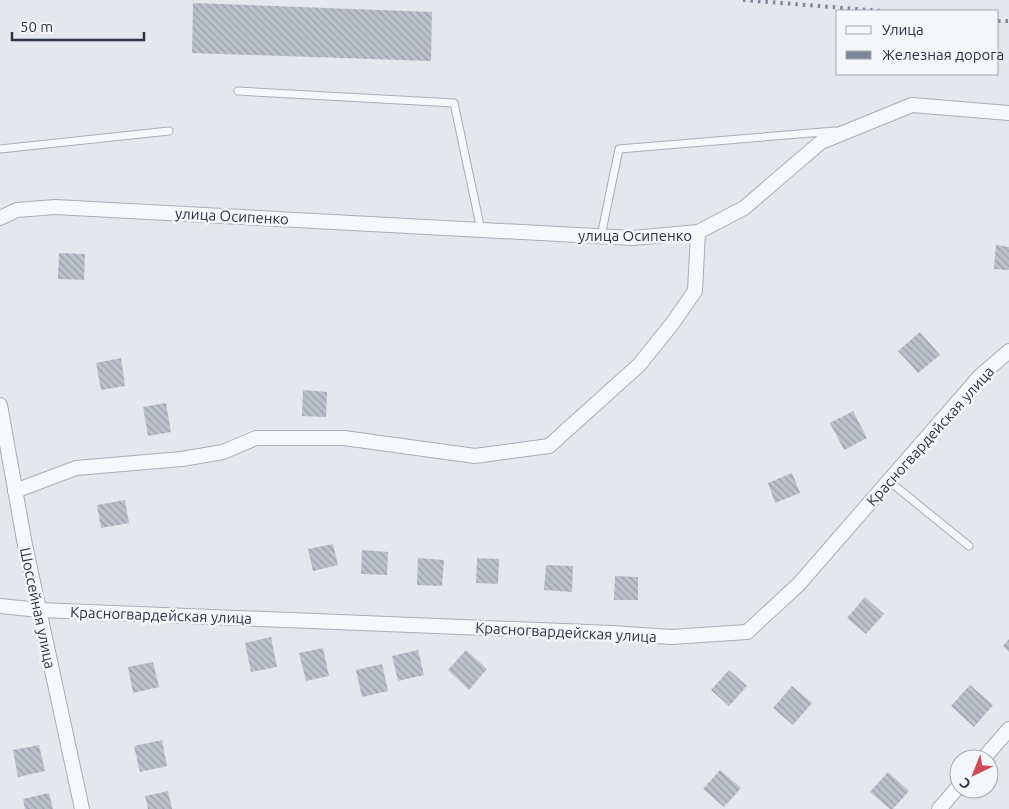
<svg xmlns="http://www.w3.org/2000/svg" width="1009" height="809" font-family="Ubuntu,sans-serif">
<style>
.building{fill:url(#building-back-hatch)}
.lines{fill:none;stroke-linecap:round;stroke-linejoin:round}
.lane-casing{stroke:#a9aeb7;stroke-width:9}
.street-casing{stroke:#a9aeb7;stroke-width:16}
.lane{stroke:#f7f8fa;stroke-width:7}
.street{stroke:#f7f8fa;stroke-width:14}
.rail{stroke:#7d8696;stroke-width:4;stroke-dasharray:2.5 5;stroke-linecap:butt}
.labels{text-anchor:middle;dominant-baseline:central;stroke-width:5;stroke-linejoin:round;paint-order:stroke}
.street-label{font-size:15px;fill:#2b3445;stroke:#f4f6f9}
</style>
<defs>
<pattern id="building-back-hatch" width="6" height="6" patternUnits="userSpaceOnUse" patternTransform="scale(1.25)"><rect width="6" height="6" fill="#bbc0ca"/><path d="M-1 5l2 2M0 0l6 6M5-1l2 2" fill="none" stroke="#989da6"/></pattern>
</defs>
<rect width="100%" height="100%" fill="#e4e7ec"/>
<g class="building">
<path d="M 193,3 L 432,12 L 431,61 L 192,53 Z"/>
<path d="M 996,245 L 1009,247 L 1009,270 L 994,269 Z"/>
<path d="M 59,253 L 85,254 L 84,280 L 58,279 Z"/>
<path d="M 920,332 L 940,355 L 918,373 L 898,351 Z"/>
<path d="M 121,358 L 125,386 L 101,390 L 96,363 Z"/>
<path d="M 303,390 L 327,392 L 326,417 L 302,416 Z"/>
<path d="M 166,403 L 171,432 L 148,436 L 143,407 Z"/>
<path d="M 853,411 L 867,438 L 844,450 L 830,423 Z"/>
<path d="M 792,473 L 800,493 L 775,503 L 768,483 Z"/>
<path d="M 125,500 L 129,523 L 101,528 L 97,505 Z"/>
<path d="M 333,544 L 338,565 L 313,571 L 308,549 Z"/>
<path d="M 362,550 L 388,552 L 387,575 L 361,574 Z"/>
<path d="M 418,558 L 444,560 L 442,586 L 417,585 Z"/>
<path d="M 477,558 L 499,559 L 498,584 L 476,583 Z"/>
<path d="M 546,565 L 573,566 L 572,592 L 544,590 Z"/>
<path d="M 615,576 L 638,577 L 638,600 L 614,600 Z"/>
<path d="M 865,597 L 884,614 L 866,634 L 847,618 Z"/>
<path d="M 271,637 L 277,667 L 251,672 L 245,643 Z"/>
<path d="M 1009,639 L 1009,652 L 1003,646 Z"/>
<path d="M 323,648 L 329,676 L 306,681 L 299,653 Z"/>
<path d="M 418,650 L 424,675 L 398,681 L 392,656 Z"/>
<path d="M 466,650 L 487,669 L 469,690 L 448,670 Z"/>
<path d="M 153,662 L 159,687 L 133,693 L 128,667 Z"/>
<path d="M 382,664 L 388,691 L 362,697 L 356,670 Z"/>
<path d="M 729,670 L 747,686 L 729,706 L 711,690 Z"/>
<path d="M 970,685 L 993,705 L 974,727 L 951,706 Z"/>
<path d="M 792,686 L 812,703 L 793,725 L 773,708 Z"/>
<path d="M 162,740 L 167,766 L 140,772 L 134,746 Z"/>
<path d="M 39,745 L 45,771 L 18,777 L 13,750 Z"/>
<path d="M 720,770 L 741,788 L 724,807 L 703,789 Z"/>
<path d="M 888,772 L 909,791 L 893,809 L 890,809 L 870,792 Z"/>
<path d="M 168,791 L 172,809 L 148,809 L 145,796 Z"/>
<path d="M 49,793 L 53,809 L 25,809 L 23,799 Z"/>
</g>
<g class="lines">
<defs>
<g id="lane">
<path d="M 238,91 L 454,103 L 481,230"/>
<path d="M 0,149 L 169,131"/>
<path d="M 601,236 L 619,149 L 835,131"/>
<path d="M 889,481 L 969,546"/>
</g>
<g id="street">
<path d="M 0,218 L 17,210 L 55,207 L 633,238 L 698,232 L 744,208 L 821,142 L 912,105 L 1009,113"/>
<path d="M 0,405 L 25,545 L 82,809"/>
<path d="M 15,491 L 76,468 L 182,459 L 223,452 L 256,438 L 344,438 L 475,456 L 549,446 L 639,365 L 672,324 L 695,291 L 698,232"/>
<path d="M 0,606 L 39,610 L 612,633 L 671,637 L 747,632 L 799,584 L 980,376 L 1009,351"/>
<path d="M 983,759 L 1009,729"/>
<path d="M 939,809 L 959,786"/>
</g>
</defs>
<use href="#lane" class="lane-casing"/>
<use href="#street" class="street-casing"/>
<use href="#lane" class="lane"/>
<use href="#street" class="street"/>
<g class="rail">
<path d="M 743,0 L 882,11"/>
<path d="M 998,21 L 1009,21"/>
</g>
</g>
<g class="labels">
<g class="street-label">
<text transform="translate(232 216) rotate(3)">улица Осипенко</text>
<text x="635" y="235">улица Осипенко</text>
<text transform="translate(930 436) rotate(-48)">Красногвардейская улица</text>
<text transform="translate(38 608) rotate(78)">Шоссейная улица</text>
<text transform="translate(161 615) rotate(2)">Красногвардейская улица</text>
<text transform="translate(566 632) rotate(3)">Красногвардейская улица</text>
</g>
</g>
<rect x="836" y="10" width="162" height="65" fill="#f4f6f9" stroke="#a4a8b1"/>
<rect x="846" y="26" width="25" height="8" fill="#f7f8fa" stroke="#a4a8b1"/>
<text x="882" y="35" font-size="15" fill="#2b3445">Улица</text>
<rect x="846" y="51" width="25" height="8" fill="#7d8696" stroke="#a4a8b1"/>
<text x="882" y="60" font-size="15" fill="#2b3445">Железная дорога</text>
<g transform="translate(974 774) rotate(223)"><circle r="24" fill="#f4f6f9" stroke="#a4a8b1"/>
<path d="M0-4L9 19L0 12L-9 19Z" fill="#d1495b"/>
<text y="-8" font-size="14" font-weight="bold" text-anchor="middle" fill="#2b3445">С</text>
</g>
<path d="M12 32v8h132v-8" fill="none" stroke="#2b3445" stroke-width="2.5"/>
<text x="20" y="32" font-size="15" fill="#2b3445" stroke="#f4f6f9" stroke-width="4" paint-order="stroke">50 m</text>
</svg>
